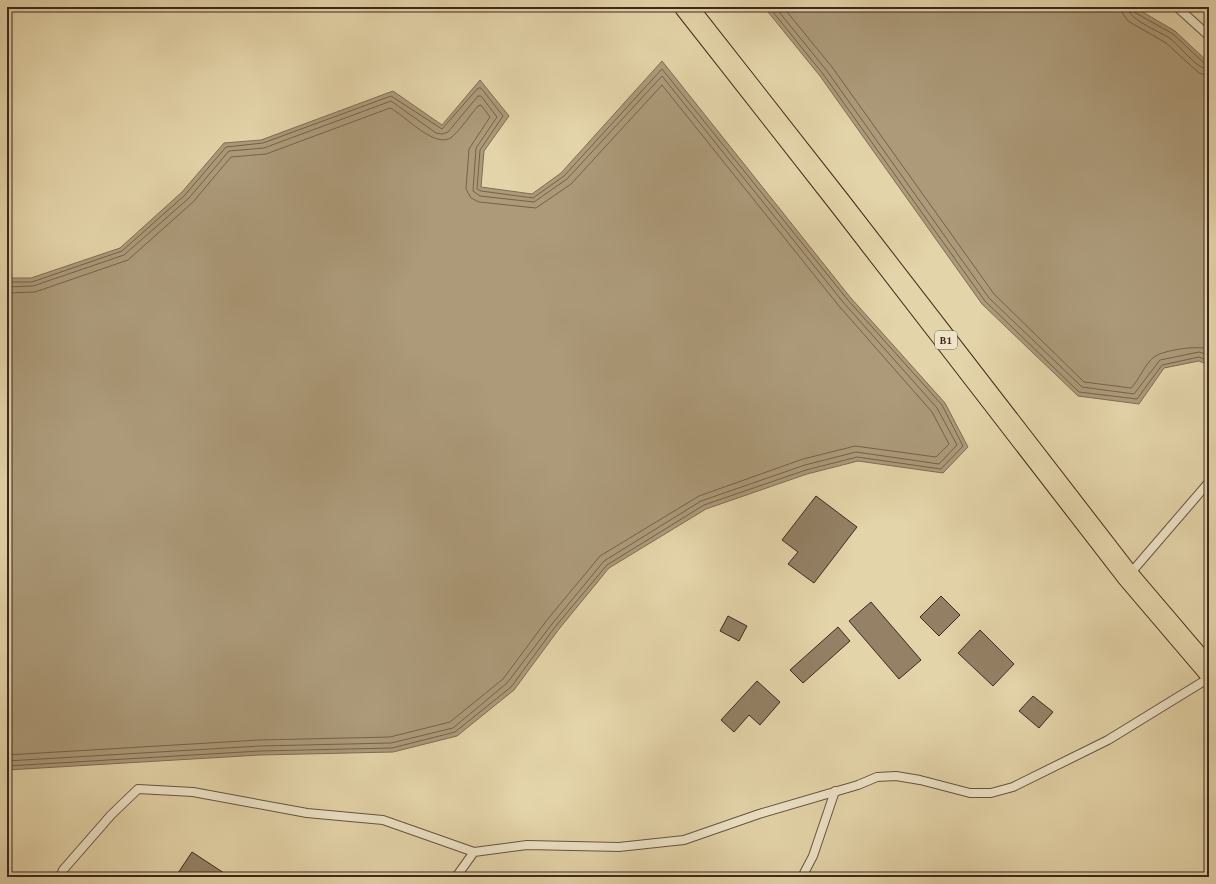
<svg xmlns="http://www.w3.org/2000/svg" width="1216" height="884" font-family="'Gentium Book Plus',serif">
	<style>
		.water { fill: #ac9a79; stroke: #806c54 }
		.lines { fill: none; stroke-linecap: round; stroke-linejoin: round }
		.shore { stroke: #75614b; stroke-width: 1 }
		.building { fill: #948166; stroke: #3e281d }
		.service-casing { stroke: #685340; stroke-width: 10 }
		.primary-casing { stroke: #3e281d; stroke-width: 24 }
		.service { stroke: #ede3c7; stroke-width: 8 }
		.primary { stroke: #e4d4a9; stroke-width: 22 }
		.labels { text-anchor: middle; stroke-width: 4; stroke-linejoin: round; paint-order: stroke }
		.shield { fill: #ede3c7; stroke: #726050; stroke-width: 1 }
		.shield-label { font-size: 11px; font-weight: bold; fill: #3e281d }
	</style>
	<rect width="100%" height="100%" fill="#e4d4a9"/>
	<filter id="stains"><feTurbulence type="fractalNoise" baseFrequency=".005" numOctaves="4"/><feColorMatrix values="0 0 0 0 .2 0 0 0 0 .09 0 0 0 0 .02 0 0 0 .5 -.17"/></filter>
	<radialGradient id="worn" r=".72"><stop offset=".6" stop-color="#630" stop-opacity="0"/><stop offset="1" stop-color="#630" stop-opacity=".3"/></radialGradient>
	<path class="water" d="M764,7H1134L1175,31L1209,63V365L1199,361L1164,368L1139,404L1078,396L982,304L820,76Z
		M662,61L850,297L945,403L968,447L943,473L858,461L807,474L706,509L609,568L559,629L514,690L457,736L393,752L260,755L7,770V278H31L120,248L182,192L224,143L261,140L393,91L442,125L480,80L509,116L484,151L481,187L532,194L561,173Z"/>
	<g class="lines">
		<path class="shore" d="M769,7L823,74L985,301L1079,392L1137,399L1162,365L1199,357L1209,361
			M775,7L827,71L989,298L1082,387L1134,394L1160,360L1199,352L1209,355
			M783,7L832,67L994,294L1084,382L1131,388C1140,379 1144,365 1154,357C1163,350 1199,345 1209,349
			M1121,7L1123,14L1128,21L1166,43L1199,73L1209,76
			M1127,7C1128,19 1158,31 1168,37C1180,45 1196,69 1209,70
			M1133,7L1134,12L1173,34L1205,64L1209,65
			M7,282H32L122,251L185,195L226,147L263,143L391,96L442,129L478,88H481L503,116L480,150L477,189L481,191L533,198L564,176L662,69L847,299L942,405L963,446L941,469L857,457L806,470L704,505L607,565L555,627L511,687L455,732L392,748L260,751L7,766
			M7,287L33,286L124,255L189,198L229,151L264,148L391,101L436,133L442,134L448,132L478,96H481L497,117L476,148L473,191L480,196L534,202L567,179L662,76L843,302L937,408L957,445L939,464L856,452L805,465L701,501L604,561L552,624L507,683L453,728L391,743L260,746L7,761
			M7,293L35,292L128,260L193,202L231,157L266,154L390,108C405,115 435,150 452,137C462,128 470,115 478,106L481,105L490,117L469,149L466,189L471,198L479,202L536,208L571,184L662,85L839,306L932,412L949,444L936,457L855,446L803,459L699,496L600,556L547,620L503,679L450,722L390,737L259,740L7,755"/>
	</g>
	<path class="building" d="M816,496L857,527L814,583L788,564L798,552L782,540Z
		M941,596L960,615L939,636L920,617Z
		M871,602L921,660L899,679L849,621Z
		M728,616L747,626L739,641L720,631Z
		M838,627L850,641L803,683L790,670Z
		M980,630L1014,664L993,686L958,653Z
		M757,681L780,702L760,725L749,715L734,732L721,720Z
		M1033,696L1053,712L1039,728L1019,711Z
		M192,852L230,877L176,876Z"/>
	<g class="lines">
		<g class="service-casing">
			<path id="service" d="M1177,7L1209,36
				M1129,575L1209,482
				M60,877L63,870L111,815L138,789L193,792L307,813L383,820L474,852
				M456,877L474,852L527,845L619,847L684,840L759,814L858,785L877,777L896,776L920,780L970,793H991L1013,787L1108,740L1209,678
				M802,877L813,856L835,791"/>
		</g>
		<g class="primary-casing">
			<path id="primary" d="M686,7L839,202L1128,576L1209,671"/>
		</g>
		<use href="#service" class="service"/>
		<use href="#primary" class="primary"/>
	</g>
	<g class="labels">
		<rect class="shield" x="935" y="331" width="22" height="18" rx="3"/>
		<g class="shield-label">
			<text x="946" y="344">B1</text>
		</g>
	</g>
	<rect width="1216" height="884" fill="none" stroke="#e4d4a9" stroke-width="24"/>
	<rect x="8" y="8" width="1200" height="868" fill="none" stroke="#3e281d" stroke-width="2"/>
	<rect x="12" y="12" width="1192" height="860" fill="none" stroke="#3e281d"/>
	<rect width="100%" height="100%" filter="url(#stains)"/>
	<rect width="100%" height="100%" fill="url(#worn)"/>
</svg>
